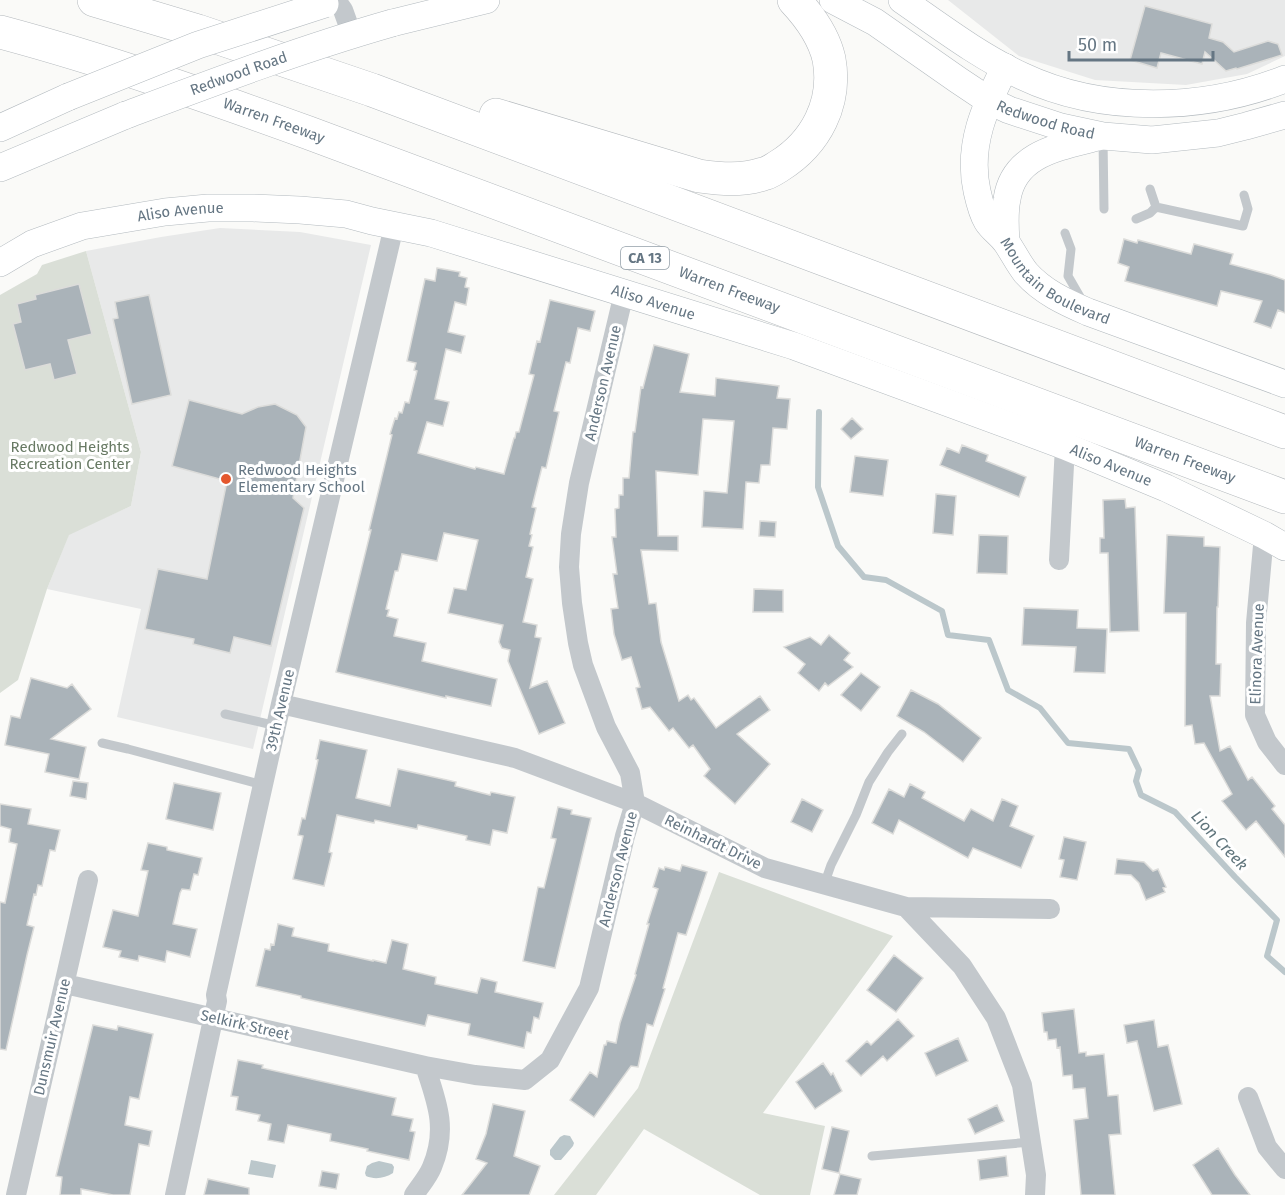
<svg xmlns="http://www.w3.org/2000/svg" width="1285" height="1195" font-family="'Fira Sans',sans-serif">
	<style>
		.built { fill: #e8e9e9 }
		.green { fill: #dadfd7 }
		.water { fill: #bbc7cb }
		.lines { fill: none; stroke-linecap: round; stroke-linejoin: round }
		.stream { stroke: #bbc7cb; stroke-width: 6 }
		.building { fill: #aab3b9; stroke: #dcdcda; stroke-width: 1.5 }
		.secondary-casing { stroke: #b3babf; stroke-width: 28 }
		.motorway-casing { stroke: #b4b9bd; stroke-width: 34 }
		.service { stroke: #c3c8cc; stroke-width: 9 }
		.minor { stroke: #c3c8cc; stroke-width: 20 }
		.secondary { stroke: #fff; stroke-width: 27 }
		.motorway { stroke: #fff; stroke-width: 33 }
		.secondary-bridge-casing { stroke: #b3babf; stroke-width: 28; stroke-linecap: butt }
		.secondary-bridge { stroke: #fff; stroke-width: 27 }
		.poi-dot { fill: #e4572e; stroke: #fff; stroke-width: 2 }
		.labels { text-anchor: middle; stroke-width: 6; stroke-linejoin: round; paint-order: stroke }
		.shield { fill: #fff; stroke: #939fa8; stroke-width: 1.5 }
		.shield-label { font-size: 14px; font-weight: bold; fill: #657683 }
		.street-label { font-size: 15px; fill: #657683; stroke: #fff }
		.park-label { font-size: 15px; fill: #687a64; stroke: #fff }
		.poi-label { font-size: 15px; fill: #657683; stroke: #fff; text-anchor: start }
		.water-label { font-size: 16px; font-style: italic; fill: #60757c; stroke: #fff }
	</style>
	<rect width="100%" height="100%" fill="#fafaf8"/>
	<path class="built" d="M948,0H1285V56L1247,74L1186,85L1095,80L1019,56Z
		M220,228L300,232L371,245L253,749L117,717L141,609L47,589L69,534L131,506L141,452L86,251L161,237Z"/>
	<path class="green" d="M86,251L141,452L131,506L69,535L47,589L18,680L0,693V295L37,274L42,265Z
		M719,872L893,936L763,1113L825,1126L810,1195H760L644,1129L596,1195H554L638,1088Z"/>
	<path class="water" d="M564,1135L570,1136L574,1143L573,1146L561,1160H555L550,1155V1150L560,1137Z
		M251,1160L276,1165L273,1178L248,1174Z
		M379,1161L392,1164L394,1167L393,1173C385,1178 375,1180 366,1176L365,1173L367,1166L372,1163Z"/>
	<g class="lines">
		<path class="stream" d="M819,412L818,487L838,546L864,577L886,580L942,611L948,635L989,640L1008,690L1040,708L1068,743L1129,749L1139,770L1136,781L1141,795L1175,812L1235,877L1277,920L1267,956L1285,972"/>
	</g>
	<path class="building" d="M1145,6L1212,24L1209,38L1223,42L1234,52L1268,41L1278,44L1282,55L1237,69L1236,68L1226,71L1205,52L1202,64L1161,53L1157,68L1130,60Z
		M1124,239L1137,243L1138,240L1191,254L1194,244L1233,254L1230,264L1271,275L1285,280V313L1278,310L1271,328L1254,322L1262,301L1221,291L1217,306L1125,281L1129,267L1118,263Z
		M437,268L460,272L459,276L467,278L465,287L469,288L466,305L455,302L448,332L465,336L461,353L446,349L435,399L449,402L443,426L427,422L418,453L475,469L476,467L504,474L514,438H515L516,432H519L534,375L529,374L537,341L540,342L550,300L595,311L590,331L578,328L570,363L566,362L554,411L559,412L546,468L542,467L532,507L536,508L530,534L532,535L529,546L533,547L526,577L533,579L523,622L537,625L535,637L541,638L530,688L547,681L565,723L539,734L508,661L510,650L502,648L499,642L503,625L448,613L454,588L466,590L478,540L444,533L437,561L402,554L398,571H395L386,609L389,610L387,616L398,619L394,636L426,643L422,661L497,679L491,706L446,696V698L336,672L371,530H369L392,435L390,434L395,418L397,419L399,412L402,413L405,402L409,403L417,371L414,370L416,363L407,361L425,279L435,281Z
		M79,284L92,334L68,340L77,374L54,380L50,364L25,370L13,324L21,322L17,304L36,299L35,295Z
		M149,295L171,395L132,404L113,319L118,318L115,302Z
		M654,345L689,354L680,392L715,396L716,378L779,386L777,398L790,399L787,429L773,428L770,465H761L759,483L746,482L743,529L702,527L704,491L727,493L734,421L703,419L698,475L656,471L658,536H678V551L641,550L649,604L656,603L661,642L679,701L688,695L691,700L694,698L716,728L760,696L770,710L737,734L770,764L735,804L704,776L710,769L693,745L689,748L673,728L669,731L650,707L642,709L636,688L640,687L631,657L622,660L614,634L611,609L618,608L613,574H617L612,537H616L615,509L619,508V495H623V478H629L633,432H635L641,387L643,388Z
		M189,400L242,414L258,407L275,404L297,415L306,427L293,498L304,508L271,646L234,637L230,653L193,644L194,639L145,629L158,569L207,579L227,481L172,466Z
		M852,418L863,429L851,439L841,429Z
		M962,445L988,455L986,461L1026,477L1019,497L940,465L947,448L959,453Z
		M855,456L888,460L883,496L850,492Z
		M936,494L956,496L953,535L933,533Z
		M1125,499L1126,508L1135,507L1139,631L1110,632L1108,553H1100V538H1104L1103,500Z
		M760,521L776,522L775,537L759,536Z
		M979,535L1008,536L1007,574L977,573Z
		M1167,535L1204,537V546L1220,547L1218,607H1217L1216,664H1221L1220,696H1210L1220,751L1230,746L1248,780L1252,777L1275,806L1272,809L1285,825V857L1256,821L1246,830L1222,801L1232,794L1204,743L1195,744L1192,725L1185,726L1186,613H1164Z
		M754,589L783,590V612H753Z
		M1024,608L1078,610L1077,628L1107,629L1105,673L1074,672L1076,647L1022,645Z
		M829,635L850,653L844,660L853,667L828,686L825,683L819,691L798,673L805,664L784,647L810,637L821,645Z
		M861,673L880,687L861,711L841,695Z
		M31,678L67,688L72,684L91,709L51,739L86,747L79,779L45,772L49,754L5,745L11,716L20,718Z
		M911,690L938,704L981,738L963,762L924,732L897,716Z
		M320,740L367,750L356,798L390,806L398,769L456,782L455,786L490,795L491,792L515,797L507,833L493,830L490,845L466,840L467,836L418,825L417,829L375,820L374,823L337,815L329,852L332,853L324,886L293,879L303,836L298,835L302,818L305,819L313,783L318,760L316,759Z
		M73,781L88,783L86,799L70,796Z
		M174,783L221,793L213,830L166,819Z
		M910,784L925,792L922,798L964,821L971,809L993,821L1002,799L1018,806L1010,826L1034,836L1021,868L973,848L968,858L899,820L893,834L872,823L889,789L904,797Z
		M802,799L823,810L812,832L791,822Z
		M0,804L31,809L28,824L60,830L55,851L50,850L42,886L38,885L36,895L34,894L27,925L34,927L27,955L6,1050L0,1049V902L5,903L17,844L9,842L11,829L0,826Z
		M558,807L572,810L571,814L591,818L555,968L523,961L538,887L544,888L556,839L551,838Z
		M1064,837L1086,842L1077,880L1060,877L1064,860L1059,859Z
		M148,843L167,847V850L202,858L198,875L194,874L190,890L182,889L180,893L173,924L197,929L190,957L167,951L165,962L139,956L138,961L119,957L121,951L103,947L113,910L138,916L148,871L141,870Z
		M1117,859L1144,862L1153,871L1158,869L1166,887L1163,888L1165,892L1146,900L1139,883L1131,875L1115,874Z
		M682,865L707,872L686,935L678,933L663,988L665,989L653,1026L647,1024L638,1067L631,1066L594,1117L570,1100L590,1072L597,1077L604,1045H606L607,1041L616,1043L620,1023L636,975L635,974L649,924H647L658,889L653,887L659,868L664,870L665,867L680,871Z
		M278,924L294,928L292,936L329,944L328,951L373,961V960L386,963L392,940L408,944L403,969L436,977L435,984L477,993L481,978L497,982L495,992L543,1003L539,1019L534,1017L531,1033L527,1032L524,1048L468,1035L470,1024L428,1015L425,1026L301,998V996L256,986L265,949L270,950L271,944L274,945Z
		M894,955L923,978L896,1012L867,990Z
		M1074,1009L1079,1053L1086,1052V1056L1104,1054L1108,1096L1118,1095L1121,1134L1109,1135L1115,1195H1081L1074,1120L1088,1118L1085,1088L1073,1089L1072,1075L1063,1076L1060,1047L1057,1048L1056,1039L1048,1040L1047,1032H1044L1042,1013Z
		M898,1019L914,1036L887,1061L883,1056L861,1076L846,1061L867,1041L871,1045Z
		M1154,1020L1158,1047L1168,1045L1182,1104L1154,1111L1137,1041L1127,1043L1124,1025Z
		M93,1025L117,1030L118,1026L153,1034L139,1099L130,1097L125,1125L152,1131L149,1146L139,1144L130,1195H113L81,1189V1195H60L62,1177L56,1176Z
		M958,1038L968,1061L936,1076L925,1053Z
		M238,1060L263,1065L262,1068L396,1098L392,1115L413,1119L410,1131L415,1132L409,1160L367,1151L368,1149L330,1141L331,1134L288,1125L284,1143L268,1140L271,1124L258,1121L260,1115L236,1110L238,1097L231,1096Z
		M823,1063L831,1075L833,1073L842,1091L815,1109L796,1082Z
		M493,1104L525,1111L514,1156L540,1166L529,1195H462L487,1163L476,1159L486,1134Z
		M997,1105L1004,1121L975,1134L968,1119Z
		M832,1127L849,1131L839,1173L822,1169Z
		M1218,1148L1235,1175L1250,1195H1212L1193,1165Z
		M1006,1156L1008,1176L980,1180L978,1160Z
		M322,1171L339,1174L336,1189L319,1186Z
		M840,1174L861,1179L857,1195H834Z
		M208,1179L249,1188V1195H204Z"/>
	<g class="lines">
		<g class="secondary-casing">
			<g id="secondary">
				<path id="s1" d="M833,0L875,22L958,80L988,100L1009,110L1061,127L1103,136L1152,140L1218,133L1246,126L1285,115"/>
				<path d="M902,0C941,27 979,56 1022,76C1102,114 1204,111 1285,79"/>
				<path d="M392,23L486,0"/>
				<path id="s2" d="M1005,67C985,107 967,145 977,191C979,200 982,213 987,221C992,229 1000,234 1006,242C1013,252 1018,263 1026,273C1043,292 1065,302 1088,312L1285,384"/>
				<path d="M0,128L68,97"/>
				<path d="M0,168L126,115"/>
				<path d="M1006,241C1005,227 1004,213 1007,199C1014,153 1060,147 1098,137"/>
				<path id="s3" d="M0,263L32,244L82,226L165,212L208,208H253L300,210L346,214L372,221L431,233L794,346L1065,446L1166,488L1264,535L1285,547"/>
			</g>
		</g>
		<g class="motorway-casing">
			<g id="motorway">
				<path d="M94,0L198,31L372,90L1285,432"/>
				<path id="s4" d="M0,32C105,60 207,96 309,133L1285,497"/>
				<path d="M496,115L699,176C721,179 741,181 763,174C769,173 774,169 779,166C816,143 837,103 829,59C824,37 809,16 794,0"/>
			</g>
		</g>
		<path class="service" d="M1103,138L1104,209
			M1150,189L1156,207
			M1156,207L1243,226L1248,209L1244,195
			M1136,219L1150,213L1156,207
			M1065,233L1071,249L1068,276L1083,302
			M225,714L277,726
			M102,743L128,749L263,785
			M824,885L831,865L856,815L869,782L888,752L902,734
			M872,1156L1031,1142"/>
		<path class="minor" d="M336,0L343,10L352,35
			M1264,535L1256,623L1255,715L1267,742L1285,765
			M1059,560L1065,446
			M281,704L515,758L635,803L765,868L906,907L1050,909
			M906,907L962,966L996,1018L1022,1085L1036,1175L1035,1195
			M65,984L425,1066L475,1075L525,1080L550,1060L589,988L625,836L635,803L630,773L606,727L583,665L578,643L572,603L569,567L571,534L579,483L624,293
			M1248,1097L1267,1147L1285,1169
			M16,1195L88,880
			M175,1195L217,1001L216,995L281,704L394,226
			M414,1195C420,1186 428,1177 432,1167C448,1129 437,1102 425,1066"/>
		<use href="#secondary" class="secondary"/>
		<use href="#motorway" class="motorway"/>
		<g class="secondary-bridge-casing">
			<g id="secondary-bridge">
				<path d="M68,97L198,45L325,4"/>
				<path id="s5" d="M126,115C214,82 301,49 392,23"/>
			</g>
		</g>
		<use href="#secondary-bridge" class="secondary-bridge"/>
	</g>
	<circle class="poi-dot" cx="226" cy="479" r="6"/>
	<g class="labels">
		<rect class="shield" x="621" y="247" width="48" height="22" rx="4.5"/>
		<g class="shield-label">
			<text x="645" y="263">CA 13</text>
		</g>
		<g class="street-label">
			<text dy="5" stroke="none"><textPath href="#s5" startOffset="120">Redwood Road</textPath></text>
			<text dy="5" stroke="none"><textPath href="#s1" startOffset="246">Redwood Road</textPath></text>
			<text dy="5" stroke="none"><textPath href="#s4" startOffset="288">Warren Freeway</textPath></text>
			<text dy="5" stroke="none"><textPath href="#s3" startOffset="190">Aliso Avenue</textPath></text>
			<text dy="5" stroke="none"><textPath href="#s2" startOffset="255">Mountain Boulevard</textPath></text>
			<text dy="5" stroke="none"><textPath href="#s4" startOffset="774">Warren Freeway</textPath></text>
			<text dy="5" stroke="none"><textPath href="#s3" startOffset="676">Aliso Avenue</textPath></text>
			<text transform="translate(603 383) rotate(-77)" y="5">Anderson Avenue</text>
			<text dy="5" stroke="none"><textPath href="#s4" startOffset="1260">Warren Freeway</textPath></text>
			<text dy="5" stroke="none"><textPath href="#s3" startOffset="1162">Aliso Avenue</textPath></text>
			<text transform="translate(1257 654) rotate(-88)" y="5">Elinora Avenue</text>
			<text transform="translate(280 710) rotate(-77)" y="5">39th Avenue</text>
			<text transform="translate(713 842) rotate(26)" y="5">Reinhardt Drive</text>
			<text transform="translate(618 869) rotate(-76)" y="5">Anderson Avenue</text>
			<text transform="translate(245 1025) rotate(13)" y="5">Selkirk Street</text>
			<text transform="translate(52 1037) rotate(-77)" y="5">Dunsmuir Avenue</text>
		</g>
		<g class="park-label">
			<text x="70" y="452">Redwood Heights<tspan x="70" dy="17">Recreation Center</tspan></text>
		</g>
		<g class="poi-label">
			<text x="238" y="475">Redwood Heights<tspan x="238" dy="17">Elementary School</tspan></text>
		</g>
		<g class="water-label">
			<text transform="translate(1220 840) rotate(47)" y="6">Lion Creek</text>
		</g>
	</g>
	<path d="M1069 51v9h144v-9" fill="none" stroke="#657683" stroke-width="3"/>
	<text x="1078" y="51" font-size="18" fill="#657683" stroke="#ffffff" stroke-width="4.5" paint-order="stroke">50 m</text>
</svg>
